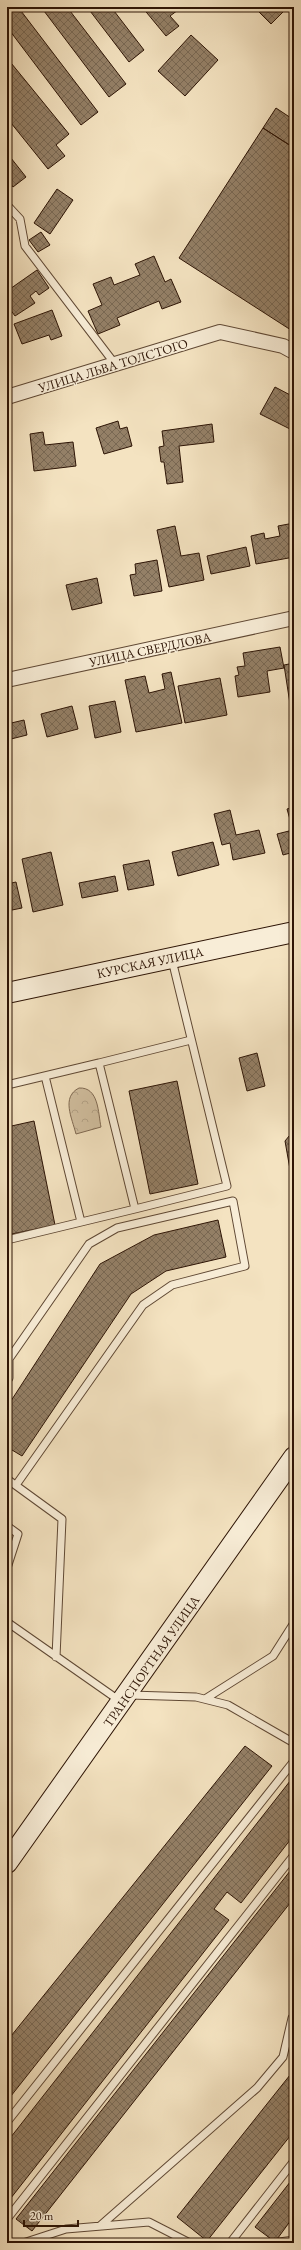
<svg xmlns="http://www.w3.org/2000/svg" width="301" height="2250" font-family="'EB Garamond',serif">
	<style>
		.park { fill: url(#park-crowns); stroke: #806a53 }
		.building { fill: url(#building-cross-hatch); stroke: #2d1405 }
		.lines { fill: none; stroke-linecap: round; stroke-linejoin: round }
		.lane-casing { stroke: #5f4834; stroke-width: 9 }
		.street-casing { stroke: #5f4834; stroke-width: 16 }
		.secondary-casing { stroke: #2d1405; stroke-width: 22 }
		.lane { stroke: #f8edd7; stroke-width: 7 }
		.street { stroke: #f8edd7; stroke-width: 14 }
		.secondary { stroke: #f8edd7; stroke-width: 20 }
		.labels { text-anchor: middle; stroke-width: 3; stroke-linejoin: round; paint-order: stroke }
		.street-label { font-size: 13px; fill: #2d1405; stroke: #f8edd7 }
	</style>
	<defs>
		<pattern id="park-crowns" width="20" height="18" patternUnits="userSpaceOnUse"><rect width="20" height="18" fill="#d2c0a1"/><path d="M2 6a3 3 0 1 1 6 0M12 15a3 3 0 1 1 6 0" fill="none" stroke="#b5a489"/></pattern>
		<pattern id="building-cross-hatch" width="8" height="8" patternUnits="userSpaceOnUse"><rect width="8" height="8" fill="#948067"/><path d="M0 0l8 8M0 8l8-8" fill="none" stroke="#796853"/></pattern>
	</defs>
	<rect width="100%" height="100%" fill="#f4e3c1"/>
	<filter id="stains"><feTurbulence type="fractalNoise" baseFrequency=".005" numOctaves="4"/><feColorMatrix values="0 0 0 0 .2 0 0 0 0 .09 0 0 0 0 .02 0 0 0 .5 -.17"/></filter>
	<radialGradient id="worn" r=".72"><stop offset=".6" stop-color="#630" stop-opacity="0"/><stop offset="1" stop-color="#630" stop-opacity=".3"/></radialGradient>
	<path class="park" d="M79,1088C99,1087 98,1113 101,1127L76,1134C72,1118 61,1097 79,1088Z"/>
	<path class="building" d="M7,7H18L98,112L81,125L7,27Z
		M41,7H67L126,84L109,97Z
		M87,7H111L144,50L129,62Z
		M142,7H182L170,16L179,26L166,36Z
		M254,7H288L271,24Z
		M191,35L218,60L185,96L158,71Z
		M7,58L69,134L56,145L65,156L48,169L7,118Z
		M276,108L294,120V142L291,146L263,128Z
		M263,128L294,148V332L179,258Z
		M7,153L26,177L13,187L7,179Z
		M57,189L73,200L50,234L34,223Z
		M41,232L50,245L38,252L29,240Z
		M154,256L165,282L171,279L181,302L162,309L159,301L117,318L120,325L98,334L88,311L102,305L93,284L111,277L114,285L140,275L135,264Z
		M37,270L49,288L39,295L36,291L30,296L35,303L15,316L7,305V291Z
		M52,310L62,336L51,340L49,335L22,344L14,324Z
		M275,387L294,397V422L290,429L260,414Z
		M118,421L120,429L127,427L132,446L104,454L96,428Z
		M212,424L214,442L179,446L183,482L167,484L164,462H161L159,447L164,446L162,431Z
		M43,432L45,445L73,442L76,466L34,471L30,434Z
		M294,523V557L256,564L251,536L264,533L265,539L280,536L278,526Z
		M175,526L181,556L199,553L204,580L169,587L157,530Z
		M246,547L250,566L211,574L207,556Z
		M157,560L162,591L134,596L130,575L136,574L135,564Z
		M97,578L102,603L72,610L66,585Z
		M280,647L284,668L267,671L270,692L238,697L235,676L239,675L237,667L245,666L243,653Z
		M294,663V703L290,704L284,665Z
		M171,672L182,723L136,732L125,680L145,676L149,693L165,689L162,674Z
		M220,678L227,715L185,723L178,686Z
		M115,701L121,732L95,738L89,706Z
		M72,706L78,729L47,737L41,714Z
		M24,720L27,735L7,740V724Z
		M294,807V852L283,855L277,834L293,830L287,809Z
		M230,810L236,835L259,830L265,853L233,860L230,843L222,845L214,814Z
		M213,842L219,865L178,876L172,852Z
		M51,852L63,905L33,912L22,859Z
		M149,860L154,885L128,890L123,865Z
		M115,876L118,891L82,898L79,883Z
		M16,882L22,908L7,911V884Z
		M257,1053L265,1086L247,1091L239,1058Z
		M177,1081L198,1184L150,1194L129,1091Z
		M34,1121L55,1225L7,1235V1127Z
		M294,1130V1192L285,1141Z
		M218,1220L226,1257L166,1271L131,1294L22,1456L7,1447V1407L100,1264L154,1235Z
		M245,1746L272,1766L7,2101V2041Z
		M294,1776V1835L241,1903L227,1892L214,1909L229,1920L7,2203V2142Z
		M294,1866V1898L32,2231L16,2219Z
		M294,2070V2131L207,2241L177,2217Z
		M294,2177V2222L291,2220L275,2242L255,2227Z"/>
	<g class="lines">
		<g class="lane-casing">
			<path id="lane" d="M7,205L20,219L25,246L115,364
				M172,960L227,1186L135,1209L99,1063L191,1040
				M45,1076L81,1222
				M7,1085L99,1063
				M7,1240L135,1209
				M7,1381L9,1378V1359L89,1244L117,1228L233,1201L245,1266L172,1285L143,1305L16,1485
				M7,1479L62,1519L56,1657
				M7,1526L18,1534L7,1568
				M7,1622L120,1701
				M130,1695L196,1697L228,1705L294,1743
				M205,1699L273,1656L294,1623
				M7,2122L294,1761
				M7,2219L294,1855
				M100,2226L257,2088L283,2057L292,2018L294,2016
				M23,2243L66,2229L149,2222L190,2243
				M230,2243L294,2161
				M272,2243L294,2240"/>
		</g>
		<g class="street-casing">
			<path id="street" d="M7,397L220,332L283,346L294,352
				M7,680L294,618"/>
		</g>
		<g class="secondary-casing">
			<path id="secondary" d="M7,993L294,932
				M7,1863L294,1457"/>
		</g>
		<use href="#lane" class="lane"/>
		<use href="#street" class="street"/>
		<use href="#secondary" class="secondary"/>
	</g>
	<g class="labels">
		<g class="street-label">
			<text transform="translate(113 365) rotate(-17)" y="5">УЛИЦА ЛЬВА ТОЛСТОГО</text>
			<text transform="translate(150 649) rotate(-12)" y="5">УЛИЦА СВЕРДЛОВА</text>
			<text transform="translate(150 962) rotate(-12)" y="5">КУРСКАЯ УЛИЦА</text>
			<text transform="translate(151 1661) rotate(-55)" y="5">ТРАНСПОРТНАЯ УЛИЦА</text>
		</g>
	</g>
	<rect width="301" height="2250" fill="none" stroke="#f4e3c1" stroke-width="24"/>
	<rect x="8" y="8" width="285" height="2234" fill="none" stroke="#2d1405" stroke-width="2"/>
	<rect x="12" y="12" width="277" height="2226" fill="none" stroke="#2d1405"/>
	<path d="M24 2220v6h54v-6" fill="none" stroke="#2d1405" stroke-width="2"/>
	<text x="30" y="2220" font-size="12" fill="#2d1405" stroke="#f8edd7" stroke-width="3" paint-order="stroke">20 m</text>
	<rect width="100%" height="100%" filter="url(#stains)"/>
	<rect width="100%" height="100%" fill="url(#worn)"/>
</svg>
